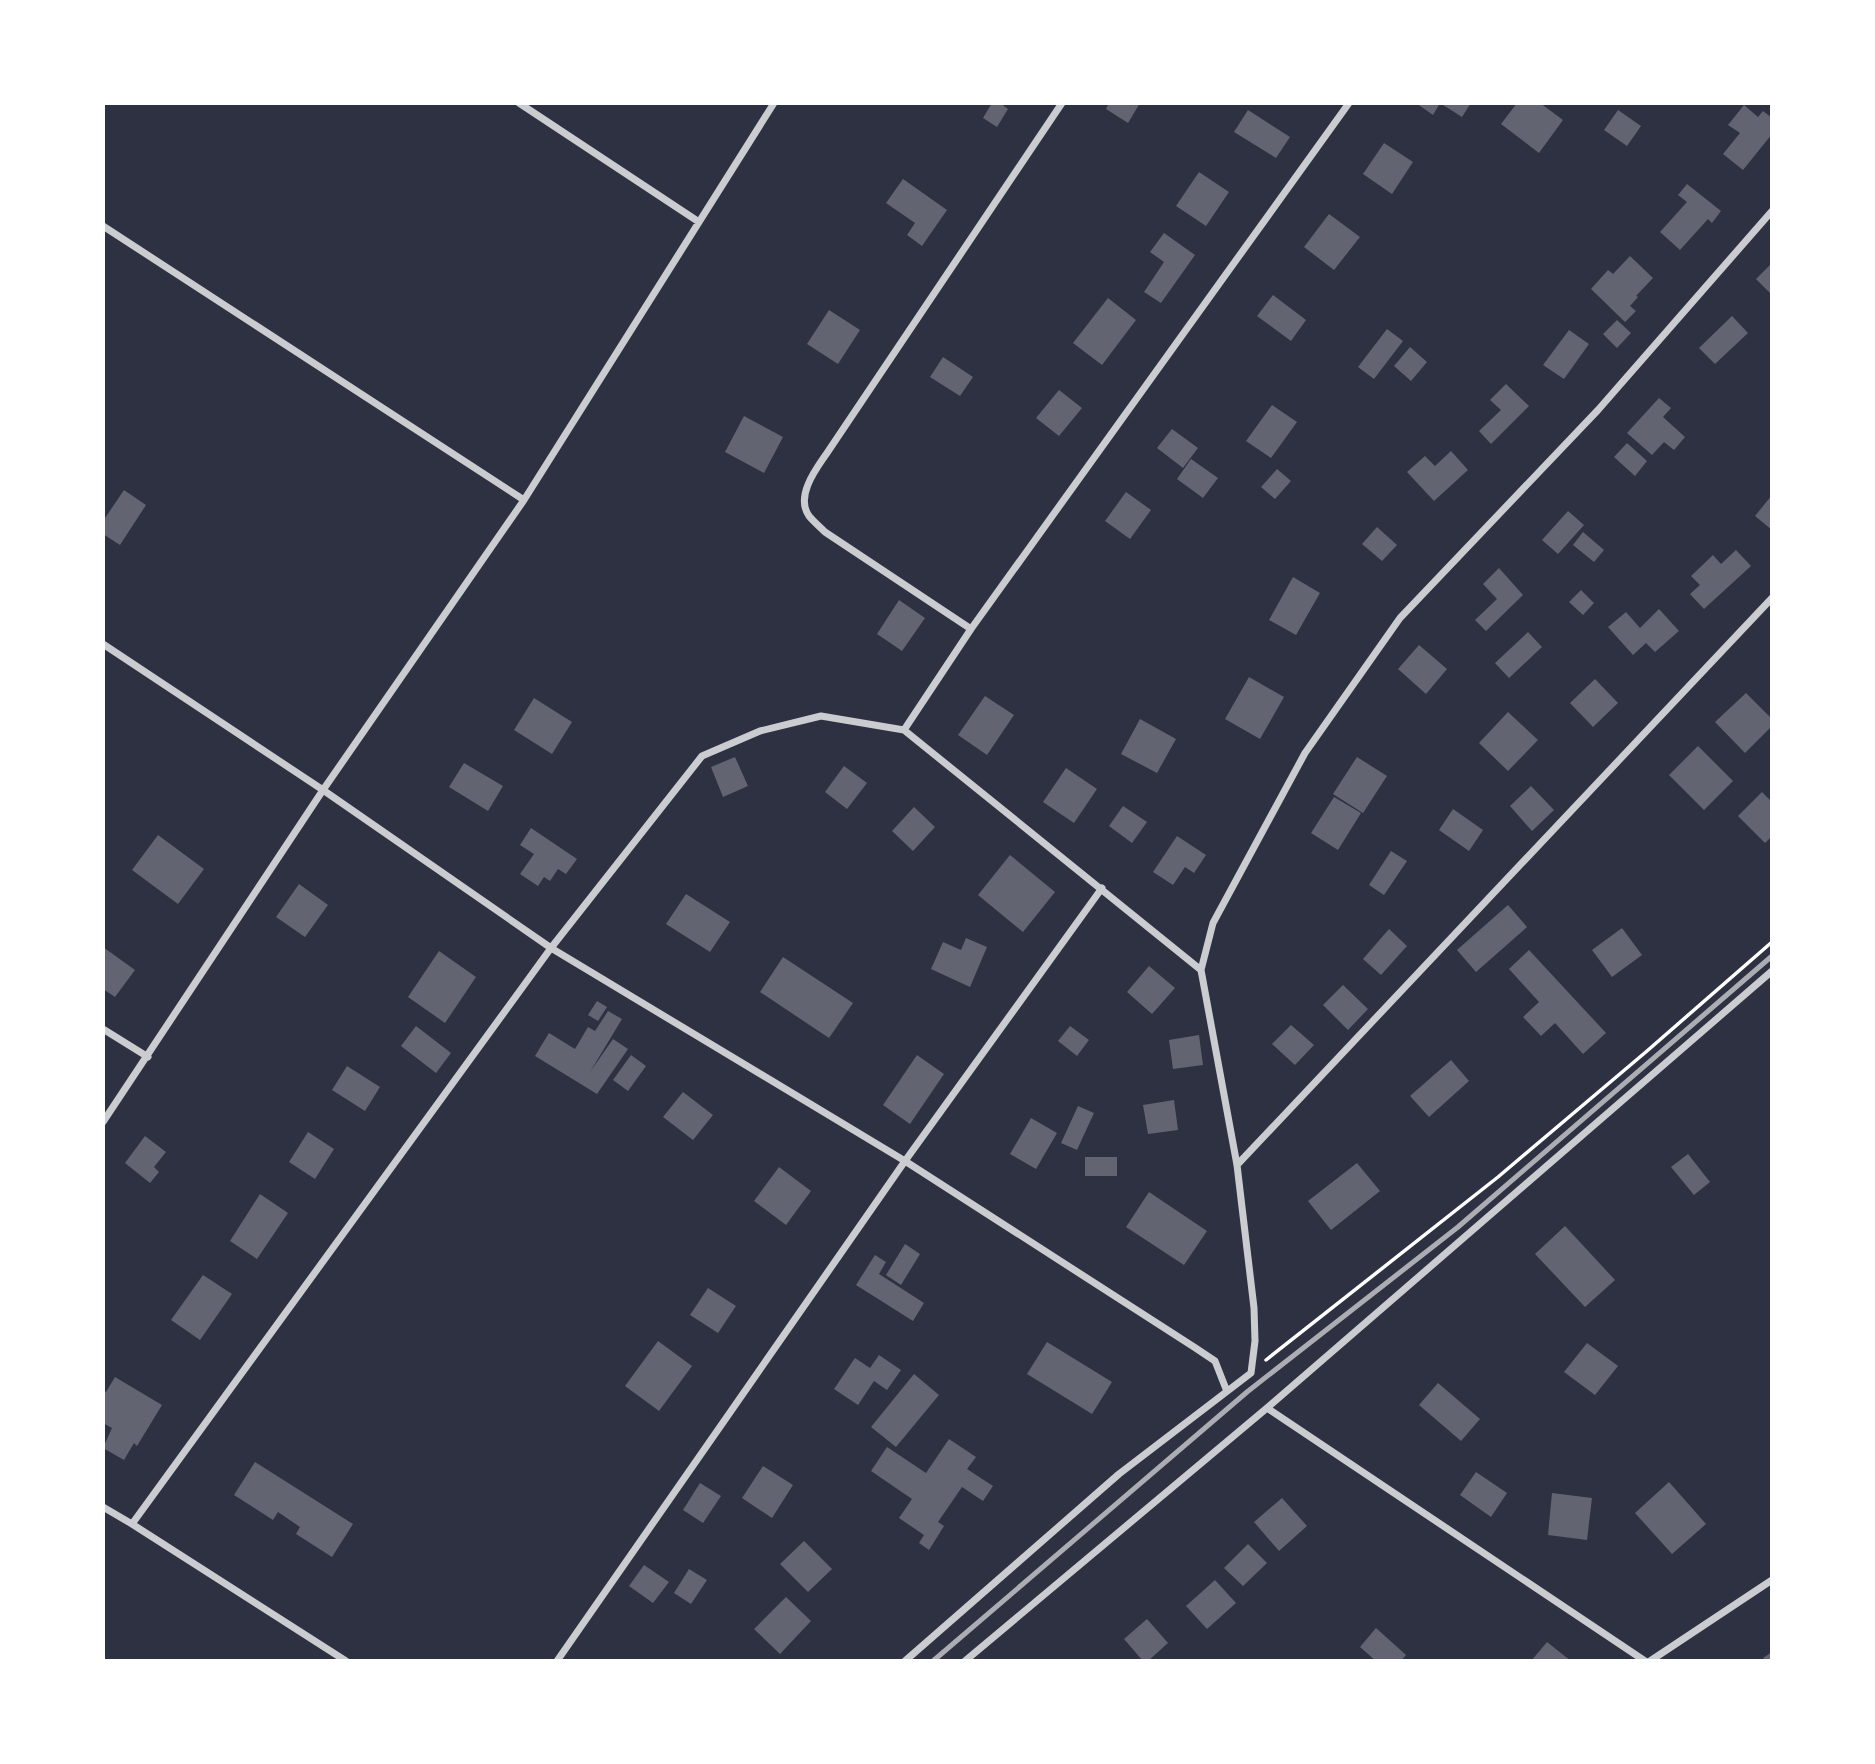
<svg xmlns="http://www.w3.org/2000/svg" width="1875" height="1764" font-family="Lato,sans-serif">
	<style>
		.building { fill: #626471 }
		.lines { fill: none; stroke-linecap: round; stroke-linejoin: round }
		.path { stroke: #fff; stroke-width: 3.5 }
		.minor { stroke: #caccd0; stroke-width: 7 }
		.rail { stroke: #abadb3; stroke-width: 5 }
	</style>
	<rect width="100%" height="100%" fill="#2d3142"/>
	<path class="building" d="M992,103H1000L1008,109L997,127L983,118Z
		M1109,103H1140L1128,123L1106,109Z
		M1416,103H1471L1462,117L1440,103L1433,115Z
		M1517,103H1540L1563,120L1539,153L1501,124Z
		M1744,105L1758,117L1763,111L1772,118V134L1743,170L1723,154L1740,133L1728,125Z
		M1248,110L1290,137L1276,158L1234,132Z
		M1618,110L1641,126L1627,146L1604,130Z
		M1384,143L1413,162L1392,194L1363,174Z
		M1199,172L1229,192L1206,226L1176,206Z
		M903,179L947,210L922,246L907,235L915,223L886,203Z
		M1687,184L1721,211L1712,223L1708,219L1680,250L1660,232L1687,202L1678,195Z
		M1329,214L1360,237L1334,270L1304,247Z
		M1164,233L1195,255L1161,303L1144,292L1164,262L1150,252Z
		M1630,256L1653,278L1636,296L1638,297L1630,306L1636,311L1625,322L1591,289L1608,270L1613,274Z
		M1772,263V295L1756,279Z
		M1273,295L1306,320L1291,341L1257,316Z
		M1108,298L1136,320L1102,365L1073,343Z
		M829,310L860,330L838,364L807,344Z
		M1732,316L1748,333L1715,364L1699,348Z
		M1617,320L1631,333L1617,348L1603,334Z
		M1387,329L1403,341L1374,379L1358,367Z
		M1569,330L1589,344L1564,379L1543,365Z
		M1410,347L1427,362L1411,381L1394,366Z
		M943,357L973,377L960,396L930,377Z
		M1506,384L1529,406L1491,444L1479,431L1501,410L1490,400Z
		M1059,390L1082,408L1059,436L1036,418Z
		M1659,398L1671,408L1663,417L1685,437L1674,450L1664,442L1652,455L1627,433Z
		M1272,405L1297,422L1271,458L1246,441Z
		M744,416L783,437L764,473L725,452Z
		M1172,429L1198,448L1183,468L1157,448Z
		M1627,443L1647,461L1635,476L1614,457Z
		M1451,451L1468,470L1434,501L1407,472L1425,456L1435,466Z
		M1191,459L1218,478L1203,498L1177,479Z
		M1277,469L1291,481L1275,499L1261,487Z
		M124,490L146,505L120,545L103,534V521Z
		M1126,492L1151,510L1130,539L1105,521Z
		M1772,495V530L1755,516Z
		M1568,511L1584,525L1558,554L1542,540Z
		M1377,527L1397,545L1382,561L1362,544Z
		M1583,532L1604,550L1594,562L1573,545Z
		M1736,550L1751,566L1704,609L1690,594L1700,585L1691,576L1713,555L1721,564Z
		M1499,568L1523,595L1486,631L1475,620L1497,599L1483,584Z
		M1293,577L1320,593L1296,635L1269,620Z
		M1581,590L1594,603L1583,615L1569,602Z
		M899,600L925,618L902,651L877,634Z
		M1659,609L1679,631L1655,652L1646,643L1633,655L1608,627L1626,612L1640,628Z
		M1528,632L1542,647L1509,678L1495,663Z
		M1419,645L1447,669L1426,694L1398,669Z
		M1249,677L1284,697L1260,739L1225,719Z
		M1595,679L1618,703L1593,727L1570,703Z
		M1746,693L1772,719V726L1745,753L1715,722Z
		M985,696L1014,715L987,755L958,735Z
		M534,698L572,722L552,754L514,730Z
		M1508,712L1538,740L1508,771L1479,743Z
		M1140,719L1176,739L1157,773L1121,754Z
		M1698,746L1733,781L1704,810L1669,775Z
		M735,757L748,786L723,797L711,767Z
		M1357,757L1387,776L1363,813L1333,794Z
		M464,763L503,786L488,811L449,787Z
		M844,766L867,783L847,809L825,792Z
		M1066,768L1097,789L1074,823L1043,802Z
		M1531,786L1554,810L1532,831L1510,806Z
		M1762,792L1772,802V836L1765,843L1738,816Z
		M1334,797L1361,813L1338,850L1311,833Z
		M1123,806L1147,822L1132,843L1109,826Z
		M914,807L935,827L913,851L892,831Z
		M1453,809L1483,830L1469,851L1439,830Z
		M531,828L577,859L566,874L558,869L550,881L544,877L538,886L520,874L534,854L520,845Z
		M158,835L204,869L178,904L132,870Z
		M1177,836L1206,855L1194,873L1185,867L1173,885L1153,872Z
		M1391,851L1407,861L1384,895L1369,885Z
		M1010,855L1055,892L1023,932L978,895Z
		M299,884L328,905L305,937L276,917Z
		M686,894L730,922L710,952L666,924Z
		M1508,905L1527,927L1476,972L1457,950Z
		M1622,928L1642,955L1612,977L1592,950Z
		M1389,929L1407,946L1381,975L1363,959Z
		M966,938L987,947L970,987L931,969L943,942L961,950Z
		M103,947L135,970L115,997L103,989Z
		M1529,950L1606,1033L1583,1054L1555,1023L1541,1036L1523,1017L1539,1002L1509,969Z
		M439,951L476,977L445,1023L408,997Z
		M783,957L853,1003L829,1038L760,992Z
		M1149,966L1175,988L1152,1014L1127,992Z
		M1343,985L1368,1009L1348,1030L1323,1005Z
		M597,1001L607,1007L598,1021L588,1015Z
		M608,1011L622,1019L590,1072L613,1039L628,1049L597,1094L535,1056L549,1033L575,1049L588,1027L595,1031Z
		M1291,1025L1314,1045L1295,1065L1272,1044Z
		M416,1026L451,1053L436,1073L401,1046Z
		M1070,1026L1089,1040L1077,1056L1058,1041Z
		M1199,1035L1203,1065L1173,1069L1169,1040Z
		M631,1055L646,1066L628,1091L613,1080Z
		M917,1055L944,1074L910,1124L883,1105Z
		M1451,1060L1469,1081L1429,1117L1410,1096Z
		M347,1066L380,1087L365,1111L332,1090Z
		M683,1092L713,1115L693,1140L663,1117Z
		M1174,1100L1178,1130L1148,1134L1143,1105Z
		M1078,1106L1094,1113L1077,1150L1061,1143Z
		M1031,1118L1057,1133L1036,1169L1010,1154Z
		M308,1132L334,1149L315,1179L289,1162Z
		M145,1136L166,1152L154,1167L159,1172L150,1183L125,1163Z
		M1688,1154L1710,1182L1694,1195L1671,1167Z
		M1085,1157H1117V1176H1085Z
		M1357,1163L1380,1191L1331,1230L1308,1201Z
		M779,1167L811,1191L786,1225L754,1201Z
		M1149,1192L1207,1231L1184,1265L1126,1227Z
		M260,1194L288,1213L257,1259L230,1241Z
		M1565,1226L1615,1280L1585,1307L1535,1254Z
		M905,1244L920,1254L901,1285L886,1275Z
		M875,1255L886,1262L879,1274L924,1303L913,1321L856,1285Z
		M203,1275L232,1294L200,1340L171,1320Z
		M708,1288L736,1306L718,1333L690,1315Z
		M658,1341L692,1366L659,1411L625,1386Z
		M1047,1342L1112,1382L1092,1414L1027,1374Z
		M1587,1343L1618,1366L1595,1395L1564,1372Z
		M879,1355L901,1370L887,1390L874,1381L858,1405L834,1389L855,1358L870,1368Z
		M914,1374L939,1395L896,1447L871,1427Z
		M115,1377L162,1405L137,1446L134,1443L124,1460L103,1448L112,1428L103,1423V1391L106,1392Z
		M1438,1383L1480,1419L1461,1441L1419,1405Z
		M949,1439L976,1457L967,1469L993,1486L983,1501L962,1487L938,1522L944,1526L929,1550L919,1543L924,1535L899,1518L912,1499L871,1471L887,1447L926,1473Z
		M255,1462L353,1524L332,1557L296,1534L300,1527L278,1512L273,1520L234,1495Z
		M763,1466L793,1485L772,1518L742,1498Z
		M1476,1472L1507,1493L1491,1517L1460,1495Z
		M1669,1482L1706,1524L1672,1554L1635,1513Z
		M700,1483L721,1496L703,1523L683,1510Z
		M1552,1493L1592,1498L1587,1540L1548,1535Z
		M1282,1498L1307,1526L1279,1551L1254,1522Z
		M804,1541L832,1569L808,1592L780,1564Z
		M1248,1544L1267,1563L1243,1586L1224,1568Z
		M644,1565L669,1582L653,1603L629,1586Z
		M689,1569L707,1580L691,1604L674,1593Z
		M1215,1580L1236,1603L1207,1629L1186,1606Z
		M786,1597L811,1621L780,1654L754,1629Z
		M1147,1619L1168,1643L1148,1661H1143L1124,1639Z
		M1376,1628L1406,1655L1401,1661H1376L1360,1647Z
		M1547,1642L1571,1661H1531Z
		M1772,1652V1661H1766L1763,1658Z"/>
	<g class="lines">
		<path class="path" d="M1266,1360L1498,1177L1647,1051L1772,942"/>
		<path class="minor" d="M519,103L699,222
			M103,226L524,500
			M971,629L825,532C820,527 813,521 809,516C795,496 816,469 827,453L1062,103
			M103,644L323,790L551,948L905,1161L1194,1347L1215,1361L1226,1389
			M904,730L971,629L1349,103
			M1201,970L1213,923L1305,753L1400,618L1598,410L1772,211
			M103,1029L148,1057
			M103,1122L323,790L524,500L774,103
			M1237,1165L1772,598
			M1267,1408L1645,1661
			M103,1507L132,1524L346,1661
			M132,1524L551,948L702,756L760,731L821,716L904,730L1201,970L1237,1165L1254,1308L1255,1341L1251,1373L1119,1474L905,1661
			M557,1661L905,1161L1102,888
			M965,1661L1267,1408L1772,971
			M1650,1661L1772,1580"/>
		<path class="rail" d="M933,1661L1247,1392L1458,1227L1772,956"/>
	</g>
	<rect width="1875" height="1764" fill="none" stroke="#ffffff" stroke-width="210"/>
</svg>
